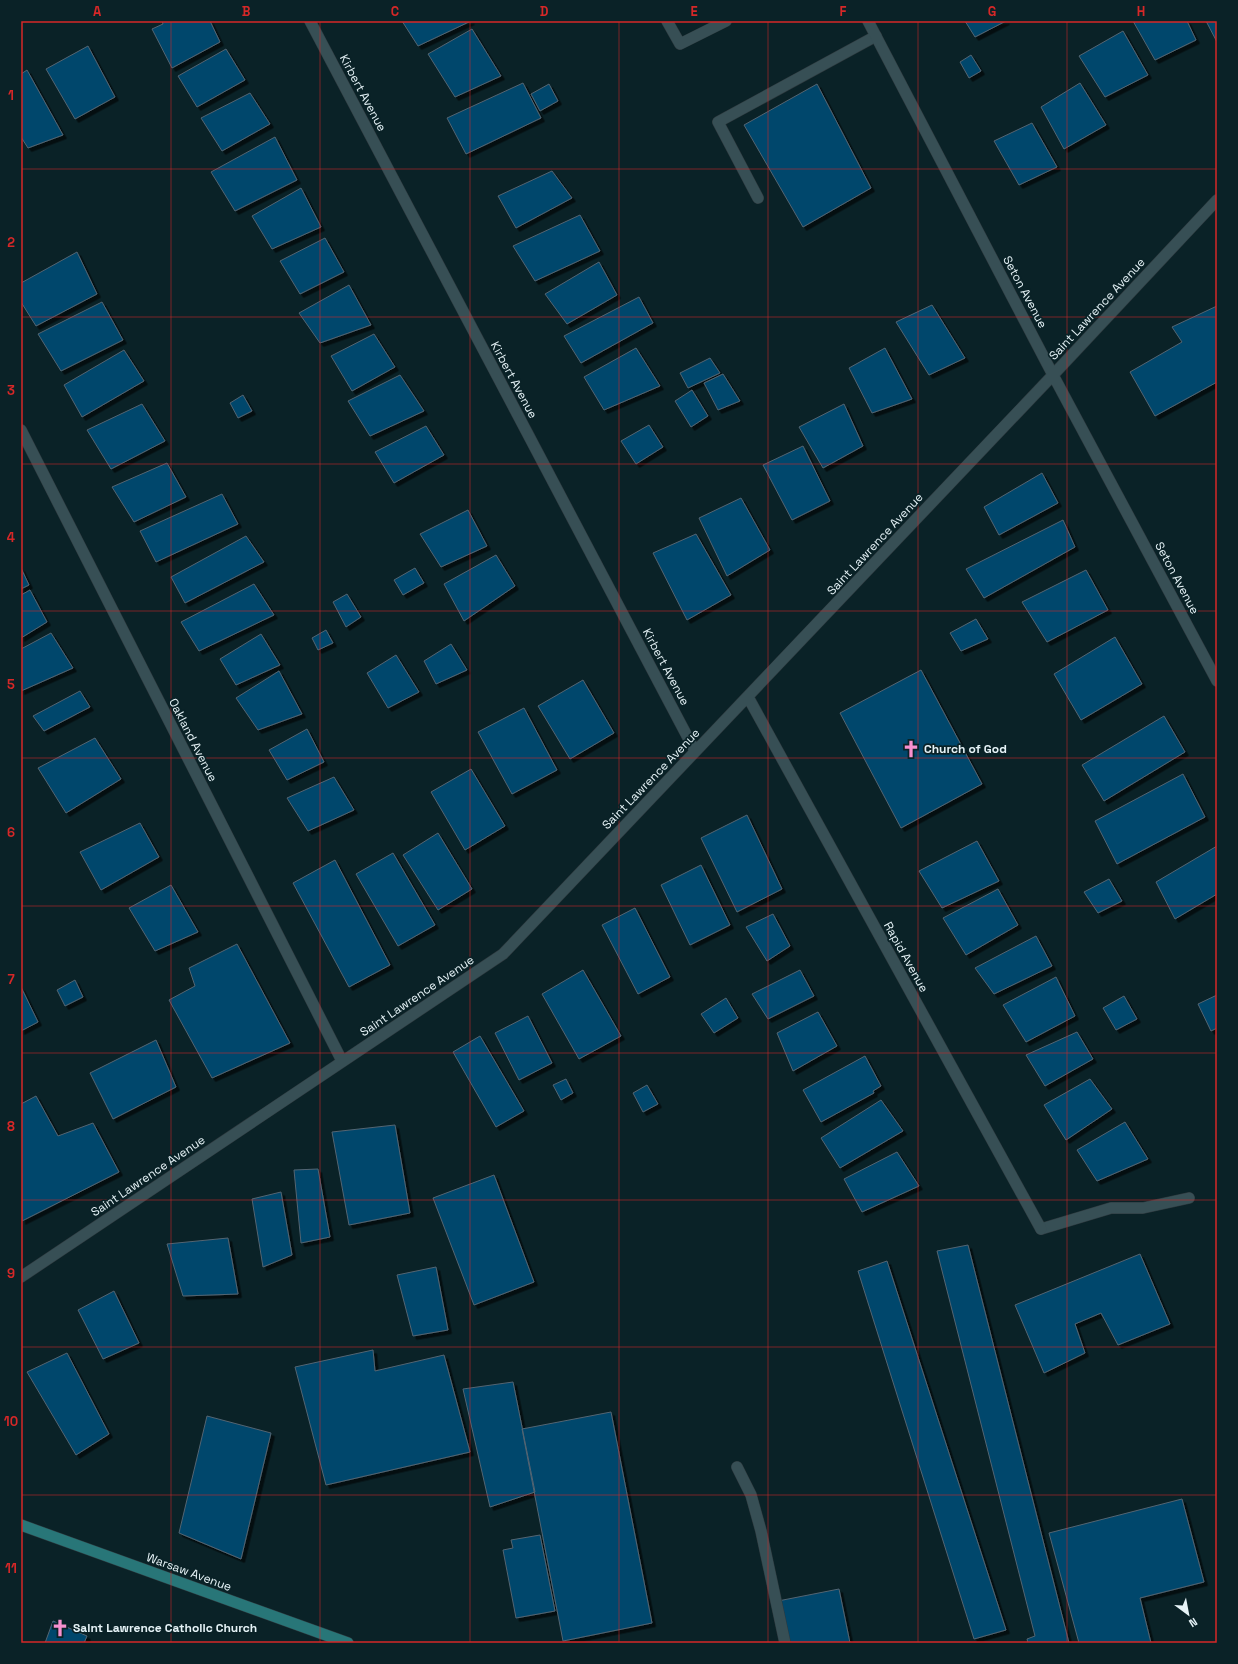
<svg xmlns="http://www.w3.org/2000/svg" width="1238" height="1664" font-family="'Space Grotesk',sans-serif">
	<style>
		.building { fill: #00466c; stroke: #536572; filter: url(#shadow) }
		.lines { fill: none; stroke-linecap: round; stroke-linejoin: round }
		.service-casing { stroke: #2e393e; stroke-width: 12 }
		.minor-casing { stroke: #2e393e; stroke-width: 12 }
		.secondary-casing { stroke: #2e393e; stroke-width: 12 }
		.service { stroke: #374f55; stroke-width: 11 }
		.minor { stroke: #374f55; stroke-width: 11 }
		.secondary { stroke: #287678; stroke-width: 11 }
		.grid { fill: none; stroke: #d62828; stroke-width: 1; stroke-opacity: 0.55 }
		.labels { text-anchor: middle; stroke-width: 3.5; stroke-linejoin: round; paint-order: stroke }
		.street-label { font-size: 12px; fill: #e6f3f7; stroke: #0a2227 }
		.poi-label { font-size: 12px; font-weight: bold; fill: #e6f3f7; stroke: #0a2227; text-anchor: start }
		.neatline { fill: none; stroke: #d62828; stroke-width: 1.5 }
		.grid-label { font-size: 13px; text-anchor: middle; font-weight: bold; fill: #d62828 }
	</style>
	<defs>
		<filter id="shadow"><feDropShadow dx="3.5" dy="3.5" stdDeviation="0" flood-color="#0009"/></filter>
	</defs>
	<rect width="100%" height="100%" fill="#0a2227"/>
	<path class="building" d="M162,21H210L220,42L172,68L152,29L163,24Z
		M402,21H471L418,46Z
		M965,21H1006L975,37Z
		M1133,21H1187L1196,40L1155,60Z
		M1206,21H1217V42Z
		M472,29L501,76L455,97L428,54Z
		M1123,31L1148,75L1105,97L1079,56Z
		M88,46L115,97L75,119L46,69Z
		M226,49L245,80L197,107L178,76Z
		M971,55L981,71L969,78L960,62Z
		M27,70L63,135L28,148L21,137V74Z
		M523,83L541,118L466,154L447,118Z
		M1080,83L1106,125L1064,149L1041,107Z
		M549,84L558,101L540,111L531,94Z
		M817,84L871,188L803,227L744,125Z
		M250,93L270,124L222,151L201,118Z
		M1032,123L1057,167L1019,185L994,141Z
		M275,137L297,180L235,211L211,172Z
		M552,171L572,198L516,228L498,196Z
		M301,188L321,227L272,249L252,216Z
		M580,215L600,251L535,281L513,246Z
		M325,238L344,272L300,294L280,261Z
		M77,252L97,294L36,326L21,302V283Z
		M599,262L617,295L567,324L545,294Z
		M349,285L371,325L320,343L299,313Z
		M639,297L653,323L581,363L564,336Z
		M102,302L123,340L61,371L38,334Z
		M932,305L965,358L929,375L896,322Z
		M1217,306V382L1155,416L1130,372L1182,342L1172,327Z
		M374,334L395,367L352,391L331,356Z
		M636,348L660,386L604,410L584,377Z
		M885,348L912,399L872,413L849,368Z
		M124,350L144,381L82,417L64,385Z
		M710,358L720,373L688,388L680,373Z
		M723,374L740,401L718,410L704,383Z
		M400,375L424,411L370,436L348,401Z
		M692,390L708,416L691,427L675,401Z
		M243,395L252,411L238,418L230,403Z
		M142,404L165,441L111,469L87,430Z
		M844,404L863,446L823,468L799,427Z
		M649,425L663,447L636,464L621,441Z
		M426,426L444,455L394,483L375,452Z
		M803,446L830,501L792,520L763,465Z
		M167,463L186,497L134,522L112,487Z
		M1042,473L1058,503L999,535L984,507Z
		M222,494L238,524L156,562L140,531Z
		M741,498L770,550L727,576L699,518Z
		M468,510L487,546L441,567L420,534Z
		M1063,520L1075,547L984,598L966,569Z
		M696,534L731,595L687,620L653,553Z
		M246,536L264,562L185,603L171,577Z
		M496,555L515,586L464,621L444,584Z
		M21,568L29,585L21,589Z
		M415,568L424,583L403,595L394,580Z
		M1086,570L1108,610L1047,642L1022,602Z
		M254,584L274,615L199,651L181,622Z
		M30,590L47,622L21,638V595Z
		M347,594L361,617L346,627L333,602Z
		M976,619L988,639L961,651L950,633Z
		M326,630L333,643L318,650L312,638Z
		M51,633L73,668L21,691V649Z
		M261,634L280,665L236,685L220,659Z
		M1115,637L1142,684L1081,720L1054,674Z
		M451,644L467,670L436,684L424,661Z
		M396,655L419,692L388,708L367,673Z
		M921,670L982,784L901,828L840,713Z
		M279,671L302,714L258,730L236,698Z
		M583,680L614,733L570,759L538,706Z
		M80,691L90,707L44,731L33,716Z
		M524,708L557,770L512,794L478,732Z
		M1164,716L1185,752L1104,801L1082,765Z
		M307,729L324,762L287,780L269,750Z
		M95,738L121,779L66,813L38,768Z
		M471,769L505,826L465,850L431,792Z
		M1183,774L1205,817L1117,864L1095,821Z
		M334,777L354,810L308,831L287,798Z
		M747,815L782,889L737,912L701,838Z
		M140,823L159,857L101,890L80,852Z
		M438,833L472,889L438,910L403,855Z
		M977,841L999,881L942,908L919,871Z
		M1217,846V894L1175,919L1156,882Z
		M393,853L435,925L398,946L356,874Z
		M335,860L390,965L349,987L293,883Z
		M701,865L730,925L690,945L661,885Z
		M1109,879L1122,901L1098,913L1084,892Z
		M171,885L198,932L155,951L129,908Z
		M998,889L1018,925L966,955L943,918Z
		M635,908L670,977L638,994L602,925Z
		M773,914L790,946L767,961L746,927Z
		M1036,936L1052,966L994,994L975,968Z
		M237,944L290,1043L212,1078L169,1000L195,986L189,968Z
		M583,970L621,1036L579,1059L542,994Z
		M800,970L814,996L768,1019L752,994Z
		M1056,977L1075,1016L1026,1042L1003,1005Z
		M75,980L83,997L65,1006L57,990Z
		M21,987L38,1022L21,1031Z
		M1217,995V1028L1211,1031L1198,1004Z
		M1124,996L1137,1019L1116,1030L1103,1008Z
		M726,998L738,1018L714,1033L701,1014Z
		M818,1012L837,1046L793,1071L777,1033Z
		M528,1016L552,1063L519,1080L495,1033Z
		M1077,1032L1093,1059L1045,1086L1026,1055Z
		M480,1036L524,1111L496,1127L453,1052Z
		M156,1040L176,1087L113,1119L90,1073Z
		M865,1056L881,1086L873,1091L874,1093L821,1122L803,1090Z
		M566,1079L573,1093L561,1100L553,1085Z
		M1090,1079L1112,1109L1066,1140L1044,1105Z
		M647,1085L658,1104L643,1112L633,1093Z
		M36,1096L58,1136L93,1123L119,1172L22,1221L21,1104Z
		M881,1100L903,1131L840,1168L821,1138Z
		M1125,1122L1148,1159L1097,1181L1077,1150Z
		M395,1125L410,1213L349,1225L332,1132Z
		M897,1152L919,1186L862,1212L844,1179Z
		M318,1169L330,1237L301,1243L294,1170Z
		M494,1175L534,1282L474,1305L433,1198Z
		M281,1192L292,1255L263,1267L252,1199Z
		M228,1238L238,1294L183,1296L167,1244Z
		M968,1245L1069,1643H1028L1027,1639L1035,1636L937,1251Z
		M1140,1254L1170,1324L1118,1345L1101,1313L1075,1324L1085,1353L1044,1373L1015,1305Z
		M887,1261L1006,1630L974,1639L858,1271Z
		M436,1267L448,1330L413,1336L397,1275Z
		M114,1291L139,1343L103,1359L78,1310Z
		M373,1350L375,1371L444,1355L470,1452L326,1485L295,1367Z
		M67,1353L109,1434L76,1455L27,1372Z
		M513,1382L535,1492L490,1507L463,1389Z
		M611,1412L652,1623L563,1641L522,1429Z
		M207,1416L271,1433L241,1559L179,1533Z
		M1182,1499L1204,1582L1140,1598L1151,1643H1079L1049,1533Z
		M540,1535L555,1611L516,1618L503,1550L513,1548L511,1540Z
		M839,1589L850,1643H786L778,1601Z
		M53,1621L87,1636L84,1643H45Z"/>
	<g class="lines">
		<g class="service-casing">
			<path id="service" d="M667,21L680,44L726,21
				M758,198L718,122L876,36
				M1041,1229L1111,1208H1143L1189,1198
				M737,1467L751,1495L761,1531L785,1643"/>
		</g>
		<g class="minor-casing">
			<path id="minor" d="M310,21L695,751
				M868,21L1053,375L1217,681
				M21,430L342,1061
				M748,697L1041,1229
				M21,1277L503,954L1053,375L1217,200"/>
		</g>
		<g class="secondary-casing">
			<path id="secondary" d="M21,1525L348,1643"/>
		</g>
		<use href="#service" class="service"/>
		<use href="#minor" class="minor"/>
		<use href="#secondary" class="secondary"/>
	</g>
	<path class="grid" d="M171,21V1643M320,21V1643M470,21V1643M619,21V1643M768,21V1643M918,21V1643M1067,21V1643M21,169H1217M21,317H1217M21,464H1217M21,611H1217M21,758H1217M21,906H1217M21,1053H1217M21,1200H1217M21,1347H1217M21,1495H1217"/>
	<defs>
		<g id="church-bare" transform="scale(1.38)"><path d="M-1.2-6h2.4v3.5h3.3v2.4h-3.3V6h-2.4V-.1h-3.3v-2.4h3.3Z" fill="#f790ce" stroke="#0a2227" stroke-width="2.5" paint-order="stroke"/></g>
	</defs>
	<g fill-rule="evenodd">
		<use href="#church-bare" x="911" y="749"/>
		<use href="#church-bare" x="60" y="1628"/>
	</g>
	<g class="labels">
		<g class="street-label">
			<text transform="translate(363 93) rotate(62)" y="4">Kirbert Avenue</text>
			<text transform="translate(1025 292) rotate(62)" y="4">Seton Avenue</text>
			<text transform="translate(1097 309) rotate(-47)" y="4">Saint Lawrence Avenue</text>
			<text transform="translate(514 380) rotate(62)" y="4">Kirbert Avenue</text>
			<text transform="translate(875 544) rotate(-47)" y="4">Saint Lawrence Avenue</text>
			<text transform="translate(1177 578) rotate(62)" y="4">Seton Avenue</text>
			<text transform="translate(666 667) rotate(62)" y="4">Kirbert Avenue</text>
			<text transform="translate(193 740) rotate(63)" y="4">Oakland Avenue</text>
			<text transform="translate(651 779) rotate(-46)" y="4">Saint Lawrence Avenue</text>
			<text transform="translate(906 957) rotate(61)" y="4">Rapid Avenue</text>
			<text transform="translate(417 996) rotate(-34)" y="4">Saint Lawrence Avenue</text>
			<text transform="translate(148 1176) rotate(-34)" y="4">Saint Lawrence Avenue</text>
			<text transform="translate(189 1572) rotate(20)" y="4">Warsaw Avenue</text>
		</g>
		<g class="poi-label">
			<text x="924" y="753">Church of God</text>
			<text x="73" y="1632">Saint Lawrence Catholic Church</text>
		</g>
	</g>
	<rect width="1238" height="1664" fill="none" stroke="#0a2227" stroke-width="44"/>
	<g transform="translate(1188 1614) rotate(148)" stroke="#0a2227" stroke-width="3" paint-order="stroke">
	<path d="M0-3L7 15L0 10L-7 15Z" fill="#e6f3f7"/>
	<text y="-6" font-size="11" font-weight="bold" text-anchor="middle" fill="#e6f3f7">N</text>
	</g>
	<rect x="22" y="22" width="1194" height="1620" class="neatline"/>
	<g class="grid-label">
		<text x="97" y="16">A</text>
		<text x="246" y="16">B</text>
		<text x="395" y="16">C</text>
		<text x="544" y="16">D</text>
		<text x="694" y="16">E</text>
		<text x="843" y="16">F</text>
		<text x="992" y="16">G</text>
		<text x="1141" y="16">H</text>
		<text x="11" y="100">1</text>
		<text x="11" y="247">2</text>
		<text x="11" y="395">3</text>
		<text x="11" y="542">4</text>
		<text x="11" y="689">5</text>
		<text x="11" y="837">6</text>
		<text x="11" y="984">7</text>
		<text x="11" y="1131">8</text>
		<text x="11" y="1278">9</text>
		<text x="11" y="1426">10</text>
		<text x="11" y="1573">11</text>
	</g>
</svg>
